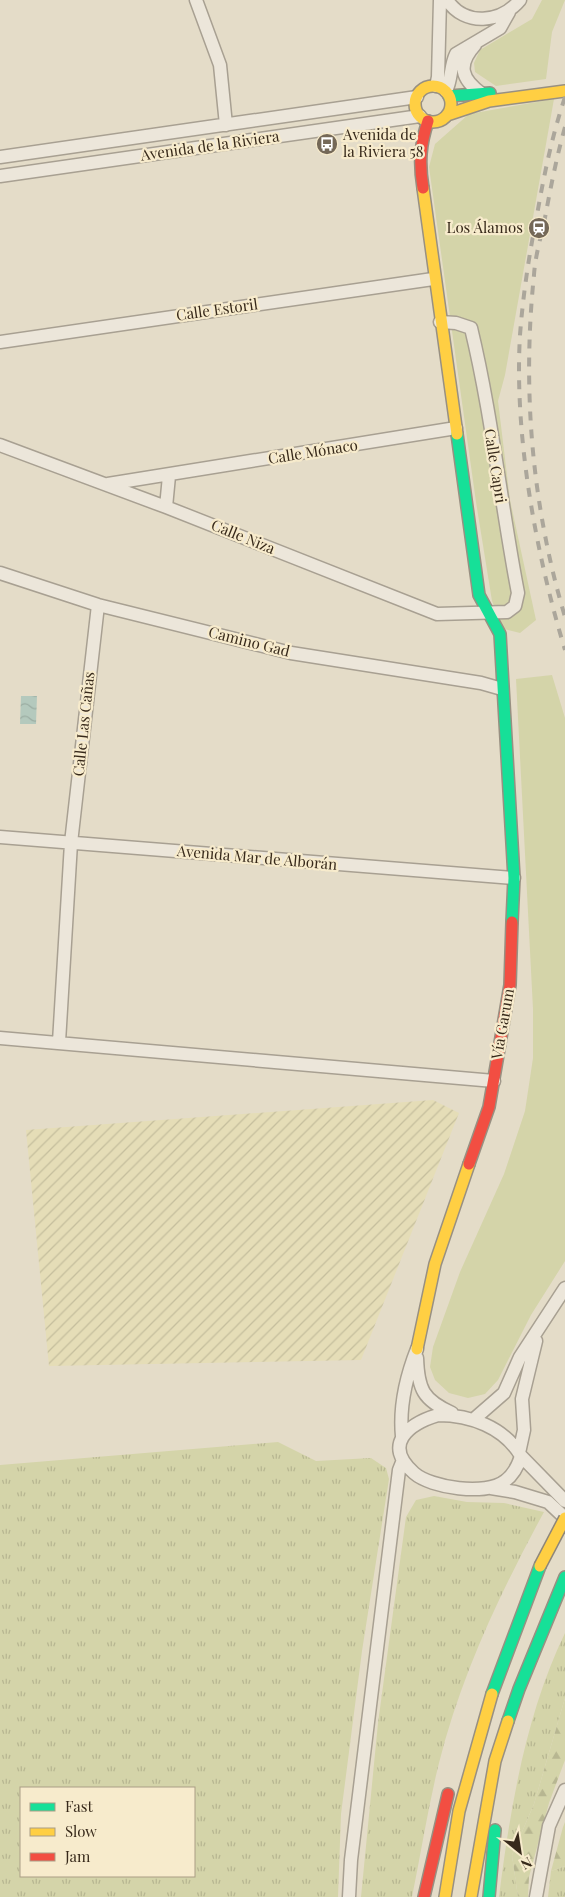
<svg xmlns="http://www.w3.org/2000/svg" width="565" height="1897" font-family="'Playfair Display',serif">
	<style>
		.farmland { fill: url(#farmland-furrows) }
		.grass { fill: url(#grass-tufts); fill-rule: evenodd }
		.forest { fill: url(#forest-firs) }
		.green { fill: #d4d4a9 }
		.water { fill: url(#water-waves) }
		.lines { fill: none; stroke-linecap: round; stroke-linejoin: round }
		.street-casing { stroke: #a8a092; stroke-width: 15 }
		.fast-casing { stroke: #989082; stroke-width: 14 }
		.slow-casing { stroke: #989082; stroke-width: 14 }
		.jam-casing { stroke: #989082; stroke-width: 14 }
		.street { stroke: #ece6da; stroke-width: 12 }
		.fast { stroke: #16e098; stroke-width: 11 }
		.slow { stroke: #ffcf43; stroke-width: 11 }
		.jam { stroke: #f24e42; stroke-width: 11 }
		.rail { stroke: #aba69b; stroke-width: 4; stroke-dasharray: 9 9; stroke-linecap: butt }
		.slow-bridge-casing { stroke: #8e8679; stroke-width: 14; stroke-linecap: butt }
		.slow-bridge { stroke: #ffcf43; stroke-width: 11 }
		.labels { text-anchor: middle; stroke-width: 4.5; stroke-linejoin: round; paint-order: stroke }
		.poi-label { font-size: 15px; fill: #37291a; stroke: #f7ebcc; text-anchor: start }
		.street-label { font-size: 15px; fill: #37291a; stroke: #f7ebcc }
	</style>
	<defs>
		<pattern id="farmland-furrows" width="10" height="10" patternUnits="userSpaceOnUse" patternTransform="scale(1.25)"><rect width="10" height="10" fill="#e5ddb7"/><path d="M-1 1l2-2M0 10L10 0M9 11l2-2" fill="none" stroke="#c5be9d"/></pattern>
		<pattern id="grass-tufts" width="24" height="20" patternUnits="userSpaceOnUse" patternTransform="scale(1.25)"><rect width="24" height="20" fill="#d4d4a9"/><path d="M3 7l-1-3M5 7V3M7 7l1-3M15 17l-1-3M17 17v-4M19 17l1-3" fill="none" stroke="#b7b691"/></pattern>
		<pattern id="forest-firs" width="22" height="20" patternUnits="userSpaceOnUse" patternTransform="scale(1.25)"><rect width="22" height="20" fill="#d4d4a9"/><path d="M5 1l3.5 6h-7zM16 11l3.5 6h-7z" fill="#b7b691"/></pattern>
		<pattern id="water-waves" width="16" height="10" patternUnits="userSpaceOnUse" patternTransform="scale(1.25)"><rect width="16" height="10" fill="#b4c9bd"/><path d="M0 5q4-4 8 0t8 0" fill="none" stroke="#9bada2"/></pattern>
	</defs>
	<rect width="100%" height="100%" fill="#e4dcc8"/>
	<path class="farmland" d="M433,1100L459,1113L361,1360L49,1366L26,1130Z"/>
	<path class="grass" d="M278,1442L316,1461L371,1458L386,1468L389,1479L362,1651L341,1814L338,1897H0V1465ZM21,1788H194V1876H21Z
		M434,1496L467,1502L504,1503L544,1512C501,1591 461,1675 439,1763C428,1807 421,1853 412,1897H361L378,1723L406,1517L416,1500Z
		M565,1633V1698L534,1804L512,1855L518,1897H499C510,1809 526,1713 565,1633Z
		M565,1866V1897H548L551,1871Z"/>
	<path class="forest" d="M565,1698V1760L549,1803L529,1877L528,1897H518L512,1855L534,1804Z
		M565,1822V1866L551,1871L563,1827Z"/>
	<path class="green" d="M542,0H565L552,32L546,79L496,86L475,72L474,63L480,50L532,19Z
		M554,99L505,375L498,401L510,500L536,620L520,633L504,629L492,601L476,502L429,167L435,144L469,114Z
		M552,675L565,718V1261L531,1315L498,1380L485,1394L468,1398L449,1393L435,1380L430,1367L433,1347L460,1272L504,1174L525,1111L533,1058V1009L516,679Z"/>
	<path class="water" d="M21,696H37L36,724H20Z"/>
	<g class="lines">
		<g class="street-casing">
			<path id="street" d="M196,0L220,65L226,125
				M447,0C465,27 501,23 520,0
				M475,45C457,65 461,79 482,94
				M436,86L438,77L440,0
				M446,91C452,79 450,66 456,54L500,28L509,12
				M0,157L417,97
				M0,176L420,116
				M0,342L433,279
				M0,445L166,507L437,614L507,612L515,606L518,593C501,505 492,415 471,328L456,323L440,322
				M108,484L456,428
				M166,507L169,476
				M0,573L98,605L291,653L481,683L502,689
				M0,837L514,878
				M0,1038L494,1081
				M59,1042L71,843L98,605
				M417,1358C418,1389 423,1400 452,1413
				M438,1415C470,1415 504,1427 521,1456C518,1466 513,1475 505,1481C486,1496 431,1488 414,1473C382,1445 408,1424 438,1415Z
				M473,1420L504,1393L520,1357L565,1288
				M402,1436C399,1405 406,1377 417,1349
				M519,1453L524,1430L522,1399L536,1341
				M521,1456L565,1501
				M491,1488L515,1492L548,1502L565,1518
				M349,1897L351,1860L399,1470L403,1460
				M536,1897L549,1826L565,1790"/>
		</g>
		<g class="fast-casing">
			<path id="fast" d="M449,96L490,93
				M457,434L479,595L500,634L514,878L512,922
				M492,1694L540,1566
				M508,1721L519,1689L565,1577
				M489,1897L495,1830"/>
		</g>
		<g class="slow-casing">
			<path id="slow" d="M415 104a18 18 0 1 1 36 0a18 18 0 1 1-36 0Z
				M447,115L489,101L565,91
				M423,188L457,434
				M417,1349L435,1264L469,1164
				M445,1897L459,1811L492,1694
				M471,1897L495,1761L508,1721"/>
		</g>
		<g class="jam-casing">
			<path id="jam" d="M423,188C419,163 420,145 428,121
				M469,1164L489,1107L510,985L512,922
				M424,1897L448,1794"/>
		</g>
		<use href="#street" class="street"/>
		<use href="#fast" class="fast"/>
		<use href="#slow" class="slow"/>
		<use href="#jam" class="jam"/>
		<path class="rail" d="M565,97C552,136 544,175 537,215C529,255 523,295 520,335C514,436 536,554 565,650
			M565,127C556,159 550,191 544,223C540,240 535,258 534,275C522,390 532,506 565,617"/>
		<g class="slow-bridge-casing">
			<path id="slow-bridge" d="M540,1566L565,1518"/>
		</g>
		<use href="#slow-bridge" class="slow-bridge"/>
	</g>
	<defs>
		<g id="bus-disc" transform="scale(1.125)"><circle r="9.5" fill="#746857" stroke="#f7ebcc"/><path d="M-5-6H5V4H4V6H2V4H-2V6H-4V4H-5ZM-3.5-4V0h7V-4ZM-3.5 1.2v1.5H-2V1.2ZM2 1.2v1.5H3.5V1.2Z" fill="#fff"/></g>
		<g id="station-disc" transform="scale(1.125)"><circle r="9.5" fill="#746857" stroke="#f7ebcc"/><path d="M-3-6H3Q5-6 5-4V2Q5 4 3 4L4.5 6H3L1.5 4h-3L-3 6H-4.5L-3 4Q-5 4-5 2V-4Q-5-6-3-6ZM-3.5-4v3h7v-3ZM-3.5 1v1.5H-2V1ZM2 1v1.5H3.5V1Z" fill="#fff"/></g>
	</defs>
	<g fill-rule="evenodd">
		<use href="#bus-disc" x="327" y="144"/>
		<use href="#station-disc" x="539" y="228"/>
	</g>
	<g class="labels">
		<g class="poi-label">
			<text x="343" y="140">Avenida de<tspan x="343" dy="17">la Riviera 58</tspan></text>
			<text x="523" y="233" text-anchor="end">Los Álamos</text>
		</g>
		<g class="street-label">
			<text transform="translate(210 146) rotate(-8)" y="5">Avenida de la Riviera</text>
			<text transform="translate(217 310) rotate(-8)" y="5">Calle Estoril</text>
			<text transform="translate(313 452) rotate(-9)" y="5">Calle Mónaco</text>
			<text transform="translate(495 466) rotate(81)" y="5">Calle Capri</text>
			<text transform="translate(243 537) rotate(22)" y="5">Calle Niza</text>
			<text transform="translate(249 642) rotate(14)" y="5">Camino Gad</text>
			<text transform="translate(84 724) rotate(-84)" y="5">Calle Las Cañas</text>
			<text transform="translate(257 858) rotate(5)" y="5">Avenida Mar de Alborán</text>
			<text transform="translate(503 1024) rotate(-80)" y="5">Vía Garum</text>
		</g>
	</g>
	<rect x="20" y="1787" width="175" height="90" fill="#f7ebcc" stroke="#aa9d85"/>
	<rect x="30" y="1803" width="25" height="8" fill="#16e098" stroke="#aa9d85"/>
	<text x="65" y="1812" font-size="15" fill="#37291a">Fast</text>
	<rect x="30" y="1828" width="25" height="8" fill="#ffcf43" stroke="#aa9d85"/>
	<text x="65" y="1837" font-size="15" fill="#37291a">Slow</text>
	<rect x="30" y="1853" width="25" height="8" fill="#f24e42" stroke="#aa9d85"/>
	<text x="65" y="1862" font-size="15" fill="#37291a">Jam</text>
	<g transform="translate(520 1852) rotate(150)" stroke="#f7ebcc" stroke-width="4" paint-order="stroke">
	<path d="M0-4L9 19L0 12L-9 19Z" fill="#37291a"/>
	<text y="-8" font-size="14" font-weight="bold" text-anchor="middle" fill="#37291a">N</text>
	</g>
</svg>
